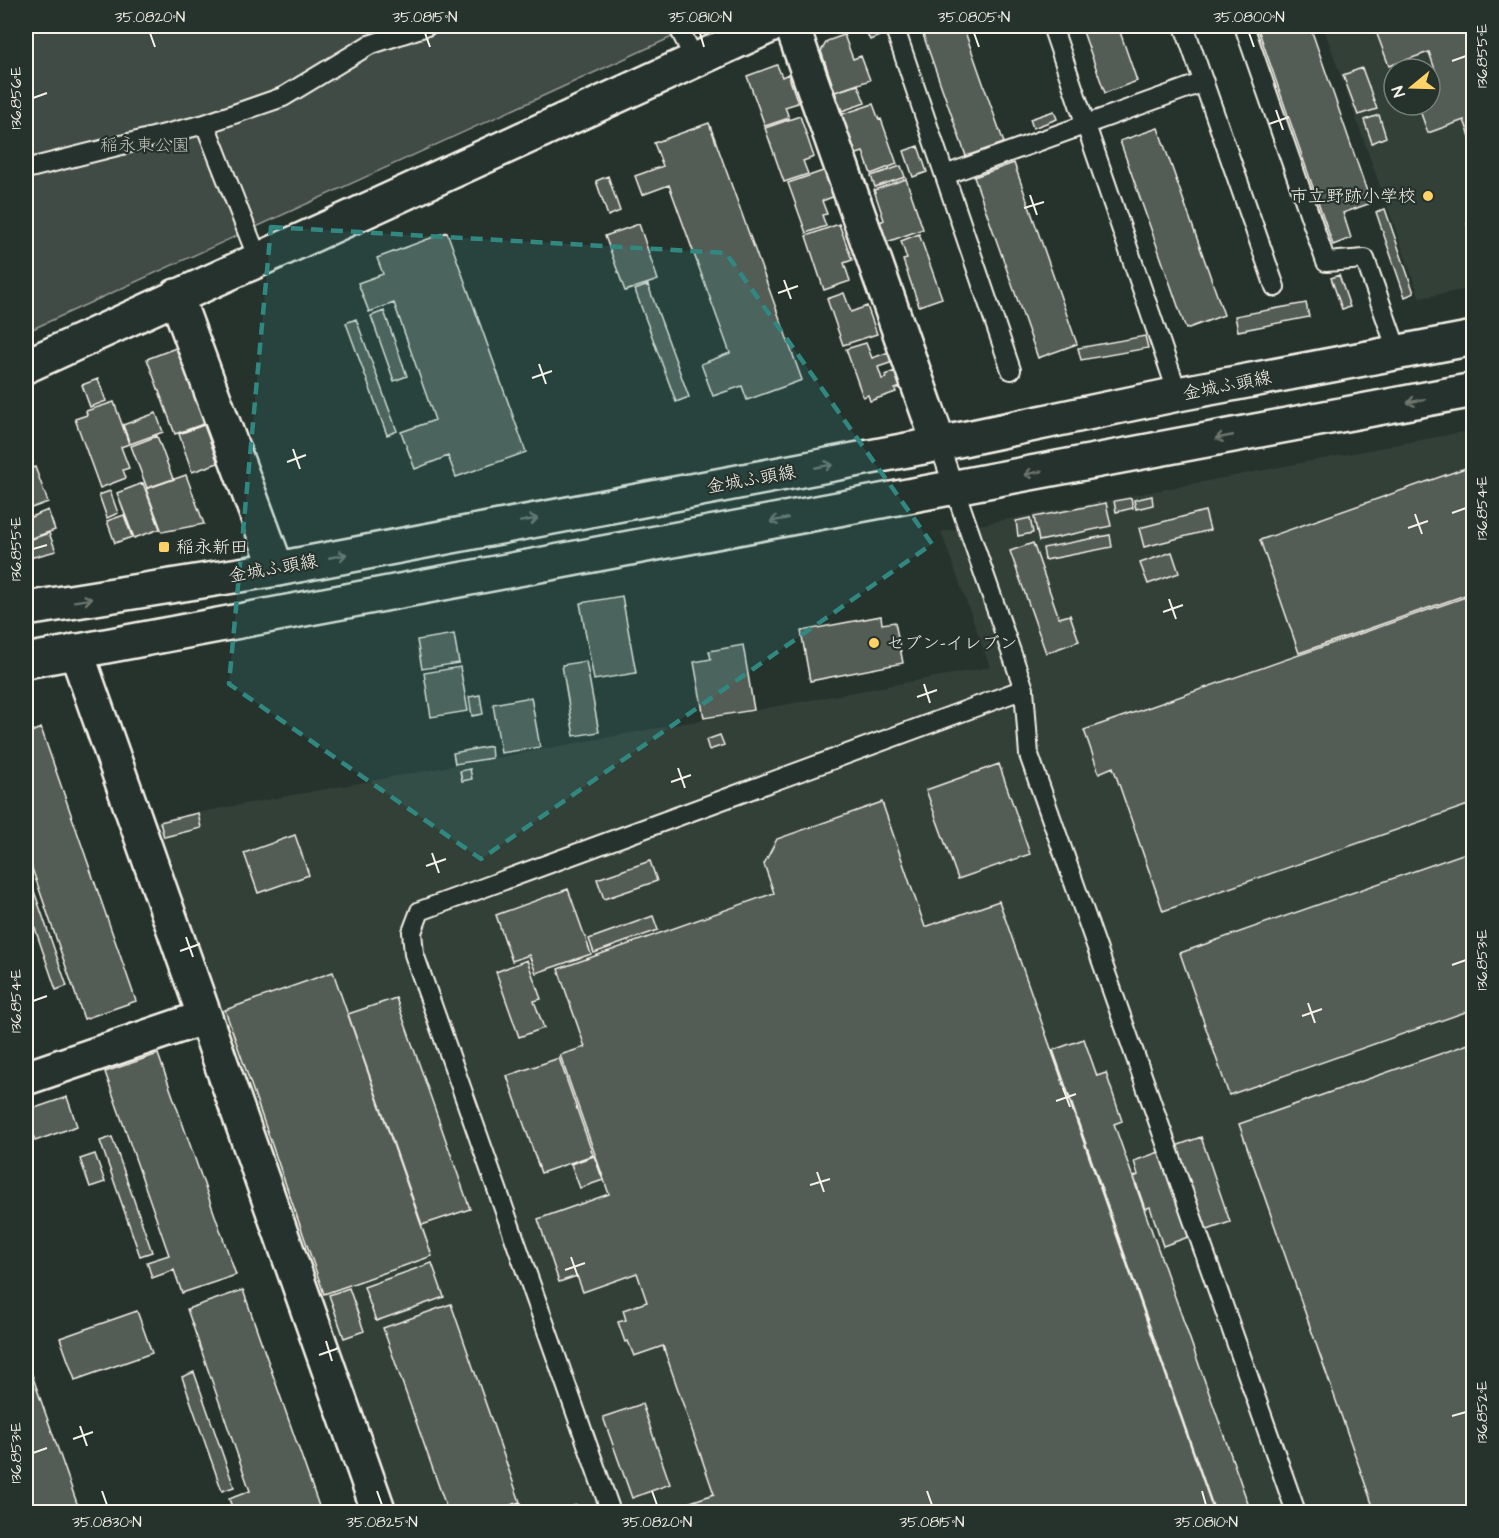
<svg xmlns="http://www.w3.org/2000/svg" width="1499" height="1538" font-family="'Architects Daughter','Klee One',sans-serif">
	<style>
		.built { fill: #333f39; fill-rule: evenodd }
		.green { fill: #414b45; stroke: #9a9e96; stroke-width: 1.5 }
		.building { fill: #525c55; stroke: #f4f1e8; stroke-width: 1.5 }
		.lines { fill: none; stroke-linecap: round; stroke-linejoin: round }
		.service-casing { stroke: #f4f1e8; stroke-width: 22 }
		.minor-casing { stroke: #f4f1e8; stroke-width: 38 }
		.tertiary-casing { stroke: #f4f1e8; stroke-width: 38 }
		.primary-casing { stroke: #f4f1e8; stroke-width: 38 }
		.service { stroke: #26332d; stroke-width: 18 }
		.minor { stroke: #26332d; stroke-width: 33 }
		.tertiary { stroke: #26332d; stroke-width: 33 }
		.primary { stroke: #26332d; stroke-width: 33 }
		.oneway { stroke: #6e766e }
		.marked { fill: #318880; fill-opacity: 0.2; stroke: #318880; stroke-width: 4.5; stroke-dasharray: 12 8; stroke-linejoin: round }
		.ticks { fill: none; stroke: #f4f1e8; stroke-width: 2 }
		.poi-dot { fill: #ffd166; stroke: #26332d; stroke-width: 2 }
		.labels { text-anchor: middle; stroke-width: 4.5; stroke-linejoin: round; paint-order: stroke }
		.park-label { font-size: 18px; fill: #bebfb7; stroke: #26332d }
		.poi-label { font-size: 18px; fill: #f4f1e8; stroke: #26332d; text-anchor: start }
		.street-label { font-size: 18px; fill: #f4f1e8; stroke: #26332d }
		.neatline { fill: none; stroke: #f4f1e8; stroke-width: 2 }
		.ticks-label { font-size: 15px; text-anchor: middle; fill: #f4f1e8 }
	</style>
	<rect width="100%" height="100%" fill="#26332d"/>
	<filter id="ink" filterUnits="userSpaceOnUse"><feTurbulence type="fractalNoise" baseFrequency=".0167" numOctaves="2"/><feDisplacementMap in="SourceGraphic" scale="12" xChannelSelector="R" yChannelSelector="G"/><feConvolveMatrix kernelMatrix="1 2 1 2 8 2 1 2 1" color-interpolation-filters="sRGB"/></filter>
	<g filter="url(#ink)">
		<path class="built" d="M1323,26H1473V288L1420,298ZM1394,69H1430V105H1394Z
			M1473,430V1512H396L152,821L990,667L941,532Z"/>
		<path class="green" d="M26,26H696L26,332Z"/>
		<path class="building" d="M867,26H883L886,33L870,40L864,27Z
			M920,26H963L1004,143L966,156Z
			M1081,26H1118L1137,81L1105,93Z
			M1257,26H1310L1371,203L1343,213L1351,238L1333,245Z
			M1374,26H1474V147L1464,120L1428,133L1418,105H1430V84L1439,81L1429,52L1389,66Z
			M844,35L853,59L861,56L870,80L835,92L821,51L827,41Z
			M777,65L782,77L788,74L798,103L785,107L789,118L765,126L747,76Z
			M1362,68L1377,109L1358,115L1343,75Z
			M858,85L865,103L842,111L835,92Z
			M873,104L879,120L881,119L897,164L871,174L863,152L854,155L840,115Z
			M1054,111L1057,119L1033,128L1030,119Z
			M1379,115L1386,137L1372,143L1364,120Z
			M800,116L814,157L803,161L808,174L784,182L765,128Z
			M709,123L802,380L747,400L742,386L713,396L701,364L730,353L669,185L642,195L635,176L663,166L654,143Z
			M1158,128L1224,315L1186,329L1120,141Z
			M918,146L927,172L913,177L904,151Z
			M1014,163L1077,344L1038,358L974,177Z
			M901,166L905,177L875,187L871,176Z
			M826,170L835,196L822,201L827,214L822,215L826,226L806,233L788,183Z
			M608,176L620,211L608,216L596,181Z
			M906,179L923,229L887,242L880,222L884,220L874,190Z
			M1385,209L1414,293L1405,297L1376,212Z
			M1474,221V243L1467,224Z
			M639,224L658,280L625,291L605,236Z
			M839,224L852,260L844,263L850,281L824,290L806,236Z
			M27,226L33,239L26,242V227Z
			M447,232L526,452L456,477L448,456L415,469L401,432L435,420L394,303L369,312L358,283L383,274L377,258Z
			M919,234L942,298L919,306L903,260L907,259L901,241Z
			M1339,275L1350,307L1342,309L1331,278Z
			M648,285L689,397L676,402L635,290Z
			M844,293L851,312L867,306L877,334L843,345L827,299Z
			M1306,303L1309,317L1238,331L1235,316Z
			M384,311L407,376L394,381L371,316Z
			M356,319L397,431L387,435L346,323Z
			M1145,336L1148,348L1081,360L1078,348Z
			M866,343L872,358L892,351L896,361L878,367L882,379L886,378L885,375L895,371L901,387L895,389L896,392L870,401L868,395L863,397L846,349Z
			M181,346L209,422L175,434L147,359Z
			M98,379L106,401L90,407L82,385Z
			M114,402L129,444L121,447L129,468L123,470L126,478L100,488L75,419L87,415L86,411Z
			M156,413L163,432L130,444L123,425Z
			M204,425L218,463L192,472L179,434Z
			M157,436L173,479L147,488L131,446Z
			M26,442L33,462L26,465Z
			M1474,465V592L1299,653L1260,540Z
			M35,467L48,502L26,510V470Z
			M186,475L204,524L162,532L146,489Z
			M143,483L160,529L134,538L117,493Z
			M110,491L118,513L107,518L99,495Z
			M1152,496L1153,505L1136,509L1134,500Z
			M1131,498L1133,508L1116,512L1114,501Z
			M1106,503L1111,526L1039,541L1034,517Z
			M48,510L55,530L29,539L26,527V519Z
			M1205,511L1210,530L1144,547L1139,528Z
			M124,515L132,537L115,543L107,521Z
			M1030,518L1033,533L1018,536L1016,521Z
			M49,533L56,551L26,559V539V541Z
			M1110,535L1112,547L1045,560L1043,548Z
			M1033,543L1059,618L1070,615L1079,641L1046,653L1010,551Z
			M1172,552L1179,573L1148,584L1140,563Z
			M1474,594V803L1163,911L1113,767L1099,773L1084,730Z
			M622,596L636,673L594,680L580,603Z
			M881,616L882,624L895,622L903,663L810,681L801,631Z
			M454,634L459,663L422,669L417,640Z
			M743,645L754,710L704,718L694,662L711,659L709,651Z
			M586,661L599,732L574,736L562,665Z
			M460,667L468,711L431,717L424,673Z
			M480,695L483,714L472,716L469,697Z
			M531,697L540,747L501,753L493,704Z
			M41,728L136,1001L84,1019L26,851V734Z
			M720,735L724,745L709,750L706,740Z
			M491,746L492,758L455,764L453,753Z
			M999,764L1030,854L958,879L926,790Z
			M470,769L472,779L462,781L460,771Z
			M882,802L925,927L999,901L1214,1512H684L682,1505L714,1494L663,1346L634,1356L628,1341L625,1342L618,1322L626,1320L623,1310L647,1302L637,1273L583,1292L577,1276L559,1282L538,1219L609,1194L560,1055L585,1047L558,969L774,893L764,864L777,839Z
			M198,813L201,828L164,837L160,822Z
			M295,835L309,875L258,893L244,853Z
			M1474,850V1009L1229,1095L1180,953Z
			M650,861L657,881L604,899L597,879Z
			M26,868L67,986L56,990L26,902Z
			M568,889L591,954L536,973L529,955L512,961L496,915Z
			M653,916L658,930L594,953L589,939Z
			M527,960L541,999L534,1001L544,1028L519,1037L496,972Z
			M333,972L432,1256L324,1294L225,1010Z
			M396,998L470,1209L422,1225L348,1014Z
			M1084,1039L1097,1076L1106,1073L1122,1121L1114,1124L1251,1512H1215L1053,1050Z
			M1474,1042V1512H1375L1239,1124Z
			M158,1054L236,1275L182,1293L174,1270L152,1278L147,1262L169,1255L105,1072Z
			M559,1058L593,1155L541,1173L507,1076Z
			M67,1097L77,1126L35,1141L26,1111Z
			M112,1137L152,1252L140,1256L100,1141Z
			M1201,1137L1230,1222L1163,1246L1150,1207L1145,1209L1134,1177L1138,1175L1134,1161Z
			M95,1154L105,1182L90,1187L80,1159Z
			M594,1156L603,1180L580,1188L571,1164Z
			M432,1263L444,1297L376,1321L364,1287Z
			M349,1288L364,1331L344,1338L329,1295Z
			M243,1290L320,1509L311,1512H258L256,1507L234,1512L229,1499L250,1491L187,1309Z
			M451,1304L520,1502L489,1512H448L383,1328Z
			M137,1311L152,1353L75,1380L60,1338Z
			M31,1372L80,1512H26V1374Z
			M194,1372L234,1487L222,1491L182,1377Z
			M642,1404L670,1484L632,1498L603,1417Z
			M521,1503L525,1512H495Z
			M577,1505L579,1512H555Z"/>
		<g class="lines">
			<g class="service-casing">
				<path id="service" d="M678,26L695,60
					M894,26L1011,370
					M1052,26L1178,394
					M1184,26L1275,287
					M1244,26L1326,262L1365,259L1398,353
					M205,124L258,259
					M26,169L205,124L283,97L369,45L427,26
					M945,175L1204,82
					M939,444L1024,689L1029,755L1296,1512
					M611,1512L414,954L412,932L420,911L1024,689"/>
			</g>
			<g class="minor-casing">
				<path id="minor" d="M792,26L939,444
					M176,296L277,569
					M76,651L379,1512
					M26,1078L205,1017"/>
			</g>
			<g class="tertiary-casing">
				<path id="tertiary" d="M26,366L770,26"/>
			</g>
			<g class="primary-casing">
				<path id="primary" d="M26,609L277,569L939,444L1178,394L1474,338
					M26,661L1474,390"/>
			</g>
			<use href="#service" class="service"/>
			<use href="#minor" class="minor"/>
			<use href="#tertiary" class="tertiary"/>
			<use href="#primary" class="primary"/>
		</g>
		<defs><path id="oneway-shaft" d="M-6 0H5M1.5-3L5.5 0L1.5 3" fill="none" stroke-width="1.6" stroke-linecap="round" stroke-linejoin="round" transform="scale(1.5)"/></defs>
		<g class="oneway">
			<use href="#oneway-shaft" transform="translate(1416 401) rotate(169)"/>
			<use href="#oneway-shaft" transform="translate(1224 437) rotate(169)"/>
			<use href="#oneway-shaft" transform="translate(824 466) rotate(-10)"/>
			<use href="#oneway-shaft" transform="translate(1033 473) rotate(169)"/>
			<use href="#oneway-shaft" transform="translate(529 520) rotate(-10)"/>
			<use href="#oneway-shaft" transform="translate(779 520) rotate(169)"/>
			<use href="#oneway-shaft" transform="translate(338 556) rotate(-11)"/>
			<use href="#oneway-shaft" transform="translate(83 600) rotate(-9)"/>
		</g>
	</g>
	<path class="marked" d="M271,227L726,253L932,544L481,859L229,684Z"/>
	<path class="ticks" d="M150,33L155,47M425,33L430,47M700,33L704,47M974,33L979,47M1249,33L1254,47M1452,61L1466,56M33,98L47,93M1276,110L1283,130M1269,124L1289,117M1030,195L1037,215M1024,208L1044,202M784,280L791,299M778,293L798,286M539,364L546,384M532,378L552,371M293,449L300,469M287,462L306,455M1452,513L1466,508M1415,514L1422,534M1408,528L1428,521M33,549L47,545M1169,599L1176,619M1163,612L1183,605M924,684L930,703M917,697L937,690M678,768L685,788M671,782L691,775M432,853L439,873M426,866L446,859M186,937L193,957M180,951L200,944M1452,965L1466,960M33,1001L47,996M1308,1003L1315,1023M1302,1016L1322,1009M1063,1088L1070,1107M1056,1101L1076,1094M817,1172L824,1192M810,1185L830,1179M571,1257L578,1277M565,1270L585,1263M326,1341L332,1361M319,1355L339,1348M1452,1416L1466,1412M80,1426L87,1446M73,1439L93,1432M33,1453L47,1448M102,1491L107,1505M377,1491L382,1505M652,1491L657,1505M927,1491L932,1505M1202,1491L1206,1505"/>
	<g class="poi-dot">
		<circle cx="1428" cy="196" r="6"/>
		<rect x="158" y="541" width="12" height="12" rx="3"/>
		<circle cx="874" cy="643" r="6"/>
	</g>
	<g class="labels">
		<g class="park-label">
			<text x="145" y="151">稲永東公園</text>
		</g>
		<g class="poi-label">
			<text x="1416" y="202" text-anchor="end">市立野跡小学校</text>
			<text x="176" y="553">稲永新田</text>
			<text x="886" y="649">セブン-イレブン</text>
		</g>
		<g class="street-label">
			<text transform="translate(1227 385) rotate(-11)" y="6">金城ふ頭線</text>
			<text transform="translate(751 479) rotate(-10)" y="6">金城ふ頭線</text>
			<text transform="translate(273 568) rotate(-10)" y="6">金城ふ頭線</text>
		</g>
	</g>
	<rect width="1499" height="1538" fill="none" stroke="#26332d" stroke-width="66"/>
	<g transform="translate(1412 87) rotate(251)"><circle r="28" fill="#26332d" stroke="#787f78" stroke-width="1.5"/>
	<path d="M0-4.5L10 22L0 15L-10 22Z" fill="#ffd166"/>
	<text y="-9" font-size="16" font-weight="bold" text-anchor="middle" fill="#f4f1e8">N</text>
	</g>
	<rect x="33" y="33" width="1433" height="1472" class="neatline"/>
	<g class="ticks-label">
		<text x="150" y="22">35.0820°N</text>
		<text x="425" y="22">35.0815°N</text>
		<text x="700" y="22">35.0810°N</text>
		<text x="974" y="22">35.0805°N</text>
		<text x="1249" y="22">35.0800°N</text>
		<text transform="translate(1482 56) rotate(-90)" y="5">136.855°E</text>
		<text transform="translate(16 98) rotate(-90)" y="5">136.856°E</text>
		<text transform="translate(1482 508) rotate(-90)" y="5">136.854°E</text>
		<text transform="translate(16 549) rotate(-90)" y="5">136.855°E</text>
		<text transform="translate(1482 960) rotate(-90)" y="5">136.853°E</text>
		<text transform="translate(16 1001) rotate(-90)" y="5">136.854°E</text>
		<text transform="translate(1482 1412) rotate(-90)" y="5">136.852°E</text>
		<text transform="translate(16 1453) rotate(-90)" y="5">136.853°E</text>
		<text x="107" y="1527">35.0830°N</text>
		<text x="382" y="1527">35.0825°N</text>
		<text x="657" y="1527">35.0820°N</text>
		<text x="932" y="1527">35.0815°N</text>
		<text x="1206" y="1527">35.0810°N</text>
	</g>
</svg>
